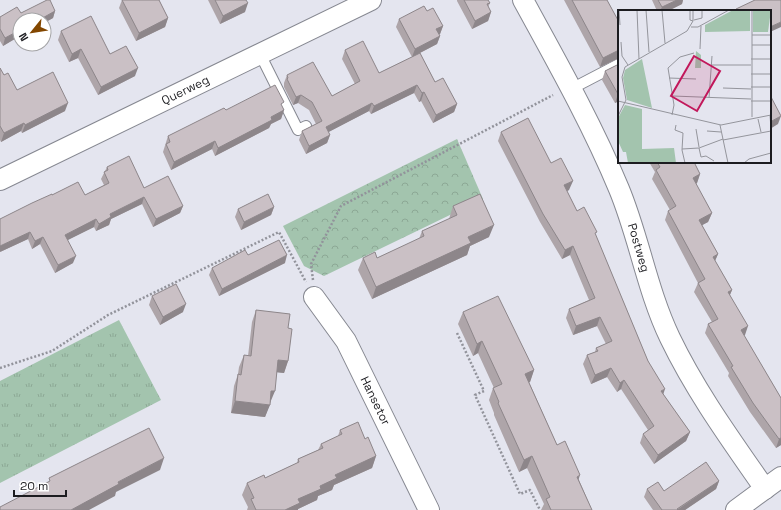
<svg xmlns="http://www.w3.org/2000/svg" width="781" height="510" font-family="'Space Grotesk',sans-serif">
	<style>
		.grass { fill: url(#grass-tufts) }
		.park { fill: url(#park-crowns) }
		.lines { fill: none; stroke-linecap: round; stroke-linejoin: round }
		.lane-casing { stroke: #868891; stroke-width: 12 }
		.street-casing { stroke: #868891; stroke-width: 22 }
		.path { stroke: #92939b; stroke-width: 2.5; stroke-dasharray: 2 2; stroke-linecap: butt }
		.lane { stroke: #fff; stroke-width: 10 }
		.street { stroke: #fff; stroke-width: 20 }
		.wall { fill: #aea5a9 }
		.shaded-wall { fill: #8d868a }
		.building { fill: #cac0c5; stroke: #8d868a }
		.labels { text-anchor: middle; stroke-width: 3; stroke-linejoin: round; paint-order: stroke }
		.street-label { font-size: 12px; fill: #1c1c20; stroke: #fff }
		.inset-road { fill: none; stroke: #94959c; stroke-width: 1 }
		.view { fill: #c2185b; fill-opacity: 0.15; stroke: #c2185b; stroke-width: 2 }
		.inset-edge { fill: none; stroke: #1c1c20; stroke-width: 2 }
	</style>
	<defs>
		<pattern id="grass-tufts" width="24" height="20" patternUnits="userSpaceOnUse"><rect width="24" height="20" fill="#a3c4ae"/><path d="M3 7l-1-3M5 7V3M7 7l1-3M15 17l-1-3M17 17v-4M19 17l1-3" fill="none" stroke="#8ca895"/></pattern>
		<pattern id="park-crowns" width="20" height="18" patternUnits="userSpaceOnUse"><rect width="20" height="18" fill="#a3c4ae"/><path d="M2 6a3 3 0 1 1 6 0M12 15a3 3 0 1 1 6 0" fill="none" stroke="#8ca895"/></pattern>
	</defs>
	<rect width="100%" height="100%" fill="#e4e5ef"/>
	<path class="grass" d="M119,320L161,400L0,483V381Z"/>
	<path class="park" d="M457,139L483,199L324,276L304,266L283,226Z"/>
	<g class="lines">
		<g class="lane-casing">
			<path id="lane" d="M260,54L298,130L306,126
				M571,89L619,64"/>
		</g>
		<g class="street-casing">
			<g id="street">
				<path id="s1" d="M523,0C557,62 592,124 619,189C639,237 647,290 670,338C696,392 731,440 765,489"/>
				<path id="s2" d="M0,180L371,0"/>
				<path id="s3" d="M314,297L346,341L429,510"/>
				<path d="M736,510L781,477"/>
			</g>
		</g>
		<path class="path" d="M313,280L311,264L341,206L553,95
			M457,333L484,391L475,395L520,494L530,490L540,510
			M0,368L52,351L108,315L279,232L306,282"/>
		<use href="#lane" class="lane"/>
		<use href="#street" class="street"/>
	</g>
	<path class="wall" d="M122,0H159L168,18L165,27L136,41L119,8Z
		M208,0H246L245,12L220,24Z
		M457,0H488L490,3L488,7L491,12L488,21L472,29L457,1Z
		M564,0H607L619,22V58L600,67Z
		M652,0H683L682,4L668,11H657Z
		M55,11L53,18L44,23V20L3,46L0,41V17L21,13Z
		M427,11L443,26L440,34H439L440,36L437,44L420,53L435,82L457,104L454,112L433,123L421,101L419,102L414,93L371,114L369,111L328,132L330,135L327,143L306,154L299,140L302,131L316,124L309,110L298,103L293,105L284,87V83L287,75L332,96L355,84L342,59L345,50L379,73L412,57L396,27L399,19Z
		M61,31L110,54L135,76L98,95L78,58L69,62L58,40Z
		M619,64V101L615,103L602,80L605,71Z
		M0,68L4,75L17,90L65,111L22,133L21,131L1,142L0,140Z
		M282,107L284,110L281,119L271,124L269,128L215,156L212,149L171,170L163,152L168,136L226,110Z
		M501,132L551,163L569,190L567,191L577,211L596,236L648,361L663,394L690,432L686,441L654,464L640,443L643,434L648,430L621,389L617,392L607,377L591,384L583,364L587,355L595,352L596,348L606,344L597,326L573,335L566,318L569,309L589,300L570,255L562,259L540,222L498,141Z
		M649,162H694L700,174L697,183L696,184L712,213L708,222L702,225L718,254L715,261L732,290L730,295L745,335L744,336L781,398V445L776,448L750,412L728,376L729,373L705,333L708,324L712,322L694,292L698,283L665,220L668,211L670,210L652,179L655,172Z
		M107,167L144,188L183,206L180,213L153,227L142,204L111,219L109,225L96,231L94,227L67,240L73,263L55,273L40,244L32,249L28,239L0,252L52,195H85L104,185L101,179Z
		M453,206L489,237L470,246L467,255L372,299L358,270L363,258H377L419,239L422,231L449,219Z
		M274,207L271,215L241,230L235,217L238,209Z
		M248,255L285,263L219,296L209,275L212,268Z
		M152,296L183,312L160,325L149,305Z
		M256,310L288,328V361L284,373L277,372L270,403L265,417L231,413L234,386L238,374L239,367L244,355L248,356L252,322Z
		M463,312L534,370L530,382H529L557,445L579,480L592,510H541L544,504L527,468L519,472L494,415V413L489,400L493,388H494L478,353L473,356L458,324Z
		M340,430L365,439L376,456L372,468L334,485L332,490L318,496L317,500L298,509V510H247L248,507L242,495L247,483L265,478L297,463L298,459L318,450L321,444L338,436Z
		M719,481L716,489L685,510H653L644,497L647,489L664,491Z"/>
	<path class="shaded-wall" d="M677,0H683L682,4L668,11H660L662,7Z
		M248,3L245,12L220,24L223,16Z
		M55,11L53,18L44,23V20H39Z
		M491,12L488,21L472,29L475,21Z
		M168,18L165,27L136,41L139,33Z
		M781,22V27L770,32V27Z
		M443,26L440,34L433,37L436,29Z
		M20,30V36L3,46L5,38Z
		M440,36L437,44L412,57L415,49Z
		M81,49L78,58L69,62L72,54Z
		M619,50V58L600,67L603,58Z
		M138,68L135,76L98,95L101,87Z
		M417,85L414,93L371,114L374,106Z
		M424,92L421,101L419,102L422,93Z
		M618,94H619V101L615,103Z
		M301,95L298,103L293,105L296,97Z
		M68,103L65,111L22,133L25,125Z
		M372,103L369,111L323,135L326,127Z
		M457,104L454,112L433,123L436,115Z
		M284,110L281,119L271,124L269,128L215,156L218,148L271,117Z
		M781,116L778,124L770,129V122Z
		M24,123L21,131L1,142L4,133Z
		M330,135L327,143L306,154L309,146Z
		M215,141L212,149L171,170L174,162Z
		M700,174L697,183L690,187L693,178Z
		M573,181L569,190L561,194L564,185Z
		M144,197L142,204L111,219L109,225L96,231L99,224L110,214Z
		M183,206L180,213L153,227L156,219Z
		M274,207L271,215L241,230L244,222Z
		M712,213L708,222L695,229L699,220Z
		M96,219L94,227L62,243L65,235Z
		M494,225L489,237L470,246L467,255L372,299L376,287L468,237Z
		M30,232L28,239L0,252V246Z
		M43,237L40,244L32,249L35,241Z
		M573,246L570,255L562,259L565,250Z
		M718,254L714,263L713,257Z
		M287,255L285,263L219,296L222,289Z
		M76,256L73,263L55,273L58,265Z
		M732,290L728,299V292Z
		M186,304L183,312L160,325L163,317Z
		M600,317L597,326L573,335L576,326Z
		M748,326L745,335L738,339L741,330Z
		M482,341L478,353L473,356L477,344Z
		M278,360L288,361L284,373L274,372Z
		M611,368L607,377L591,384L595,375Z
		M534,370L530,382L521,386L525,374Z
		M624,380L621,389L617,392L620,383Z
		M665,389L662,398L661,391Z
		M271,391H275L270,403H267Z
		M235,401L270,405L265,417L231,413Z
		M690,432L686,441L654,464L658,455Z
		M781,438V445L776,448L779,439Z
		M376,456L372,468L334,485L332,490L318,496L317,500L298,509V510H285L298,499L320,486L335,475Z
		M532,456L527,468L519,472L524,460Z
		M164,458L160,470L116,492L115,496L89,510H71L118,482Z
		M580,475L576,487L577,477Z
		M719,481L716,489L685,510H677Z"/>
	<path class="building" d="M47,0H50L55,11L39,20H20V30L5,38L0,29V17L17,7L21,13Z
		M122,0H159L168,18L139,33Z
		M215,0H246L248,3L223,16Z
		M464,0H488L490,3L487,4L491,12L475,21Z
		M572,0H607L619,22V50L603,58Z
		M658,0H677L662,7Z
		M755,0H781V22L770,27V11H738L736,9Z
		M424,6L427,11L433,8L443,26L436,29L440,36L415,49L399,19Z
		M91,16L110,54L126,46L138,68L101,87L81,49L72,54L61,31Z
		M363,41L379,73L420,53L435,82L443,78L457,104L436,115L424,92L422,93L417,85L374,106L372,103L326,127L330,135L309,146L302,131L322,121L312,102L301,95L296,97L287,79L288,78L287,75L313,62L332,96L360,81L345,50Z
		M619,64V94H618L605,71Z
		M0,68L4,75L8,73L17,90L53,72L68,103L25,125L24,123L4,133L0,126Z
		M275,85L284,102L281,104L284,110L271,117L272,120L218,148L215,141L174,162L166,144L170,142L168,136L224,108L226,110Z
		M770,95L781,116L770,122Z
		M528,118L551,163L561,158L573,181L564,185L577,211L584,207L597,232L595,233L648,361L665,389L661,391L690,432L658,455L643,434L654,426L624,380L620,383L611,368L595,375L587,355L598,351L596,348L612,341L600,317L576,326L569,309L595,298L573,246L565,250L543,214L501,132Z
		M129,156L144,188L168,176L183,206L156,219L144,197L110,214L111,217L99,224L96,219L65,235L76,256L58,265L43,237L35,241L30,232L0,246V219L32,203L52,194V195L78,182L85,195L109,183L104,172L108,170L107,167Z
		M657,162H694L700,174L693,178L712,213L699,220L718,254L713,257L732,290L728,292L748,326L741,330L781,398V438L779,439L753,403L731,367L733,366L708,324L718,319L698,283L705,279L668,211L676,206L656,170L660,167Z
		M268,194L274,207L244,222L238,209Z
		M480,194L494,225L468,237L471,243L376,287L363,258L375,252L377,258L424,236L422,231L457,215L453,206Z
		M279,240L287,255L222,289L212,268L245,250L248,255Z
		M176,284L186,304L163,317L152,296Z
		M498,296L534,370L525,374L557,445L565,441L580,475L577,477L592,510H551L546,499L550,497L532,456L524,460L498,403L499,402L493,388L502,384L482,341L477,344L463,312Z
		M256,310L290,314L288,328L292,329L288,361L278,360L275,391H271L270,405L235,401L238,374L241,375L244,355L251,356Z
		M358,422L365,439L368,437L376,456L335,475L337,478L320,486L321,489L298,499L300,503L285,510H256L251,499L254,498L247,483L264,475L265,478L299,462L298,459L323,448L321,444L342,434L340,430Z
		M149,428L164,458L118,482L119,484L71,510H0V507L50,481L49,478Z
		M706,462L719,481L677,509L678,510H662L647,489L658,482L664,491Z"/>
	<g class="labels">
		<g class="street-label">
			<text dy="4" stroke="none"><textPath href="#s2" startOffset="206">Querweg</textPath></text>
			<text dy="4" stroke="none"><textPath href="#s1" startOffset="274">Postweg</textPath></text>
			<text dy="4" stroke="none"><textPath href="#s3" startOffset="121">Hansetor</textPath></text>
		</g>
	</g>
	<g transform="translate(618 10)">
		<rect width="153" height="153" fill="#e4e5ef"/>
		<path d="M115,0H132V21L87,22V15ZM78,41L83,45V58H77ZM24,49L34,98L9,90L5,68L7,60ZM7,95L24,99V139L56,138L58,153H10L8,142H5L0,131V108Z" fill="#a3c4ae"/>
		<path d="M135,0H153L150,22H135Z" fill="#a3c4ae"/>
		<path class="inset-road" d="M1,0L2,15M19,0L21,49M28,0L31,42M44,0L47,33M72,0V10L75,11M76,10L84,8V0M73,17H80L111,0M134,25H153M3,32L4,46L10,55M134,35H153M82,39L83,16M133,49H153M93,55H133M133,64H153M51,68L78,69M133,77H153M105,78L133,79M55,86L133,89M91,88L94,46M0,91L103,115L153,105M133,91H153M54,105L56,95L50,58L62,47L76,43M152,105L153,119M0,106L8,90L4,67L7,57L69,21L75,11V0M134,107V0M140,109L143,122M58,115L57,120L65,123L64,140L67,153M102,115L110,153M78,119L81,137M89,121L103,122M105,130L153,121M81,138L83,147L88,146L96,151M64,139L81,138L105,129M126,153L131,149L153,143"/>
		<path class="view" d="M76,46L102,61L79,101L53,86Z"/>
		<rect width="153" height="153" class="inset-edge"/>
	</g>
	<g transform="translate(32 32) rotate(240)"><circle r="19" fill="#ffffff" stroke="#a4a4a6"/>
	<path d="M0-3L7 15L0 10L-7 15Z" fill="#834700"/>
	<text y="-6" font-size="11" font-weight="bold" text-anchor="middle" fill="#1c1c20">N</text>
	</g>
	<path d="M14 490v6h52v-6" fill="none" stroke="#1c1c20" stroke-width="2"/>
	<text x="20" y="490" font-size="12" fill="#1c1c20" stroke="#ffffff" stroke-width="3" paint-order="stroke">20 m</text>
</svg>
